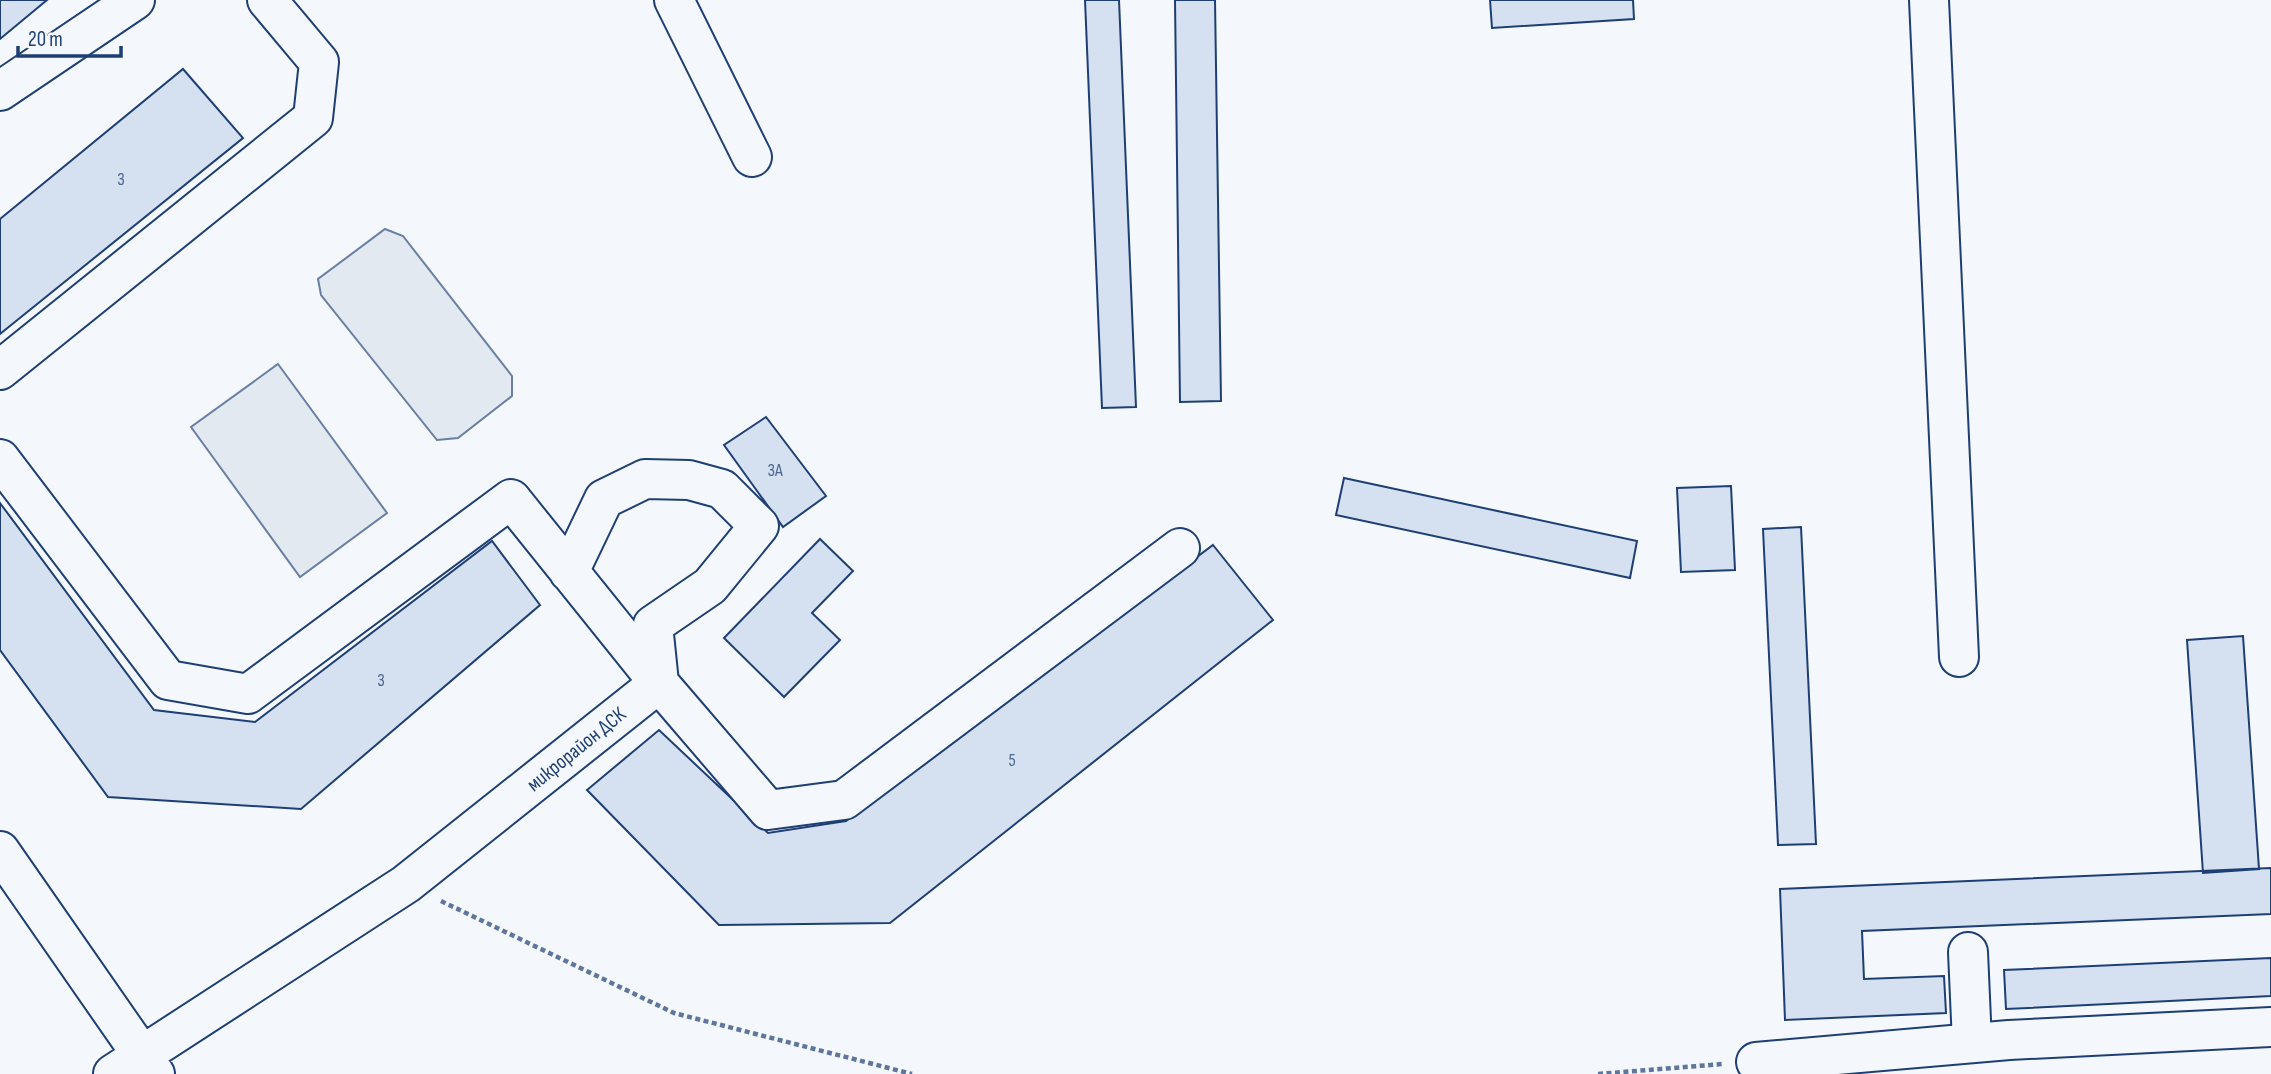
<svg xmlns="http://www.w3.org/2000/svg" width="2271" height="1074" font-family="'Sofia Sans Condensed',sans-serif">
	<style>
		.green { fill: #e3e9f0; stroke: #687fa3; stroke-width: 2 }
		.building { fill: #d5e0f0; stroke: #1d3f73; stroke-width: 2 }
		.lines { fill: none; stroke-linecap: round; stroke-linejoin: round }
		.minor-casing { stroke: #1d3f73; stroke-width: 42 }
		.path { stroke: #5e769c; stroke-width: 4.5; stroke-dasharray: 5 3.5; stroke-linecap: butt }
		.minor { stroke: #f4f7fb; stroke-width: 38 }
		.labels { text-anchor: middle; stroke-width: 5; stroke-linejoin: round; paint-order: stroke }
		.number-label { font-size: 18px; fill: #4b6792 }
		.street-label { font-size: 21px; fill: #1d3f73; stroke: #f4f7fb }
	</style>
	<rect width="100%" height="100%" fill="#f4f7fb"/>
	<path class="green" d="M385,229L403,236L512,376V396L458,438L437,440L321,295L318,279Z
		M278,364L387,513L300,577L191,427Z"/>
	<path class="building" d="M0,0H47L0,39Z
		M1085,0H1119L1136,407L1102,408Z
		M1175,0H1215L1221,401L1180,402Z
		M1490,0H1633L1634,19L1492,28Z
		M183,69L243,138L0,334V219Z
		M766,417L826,496L783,527L724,445Z
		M1344,478L1637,541L1630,578L1336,515Z
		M1731,486L1735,570L1681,572L1677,488Z
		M0,503L154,710L255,722L492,541L540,605L301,809L108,797L0,650Z
		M1801,527L1816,844L1778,845L1763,529Z
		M820,539L853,571L812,613L840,640L784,697L724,638Z
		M1213,545L1273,620L890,923L719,925L587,790L659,730L768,833L846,821Z
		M2243,636L2259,869L2203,873L2187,640Z
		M2271,868V914L1862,931L1864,979L1944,976L1946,1013L1785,1020L1780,889Z
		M2271,958V996L2006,1009L2004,970Z"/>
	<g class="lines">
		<g class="minor-casing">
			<path id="minor" d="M674,0L752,157
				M1929,0L1959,657
				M0,91L135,0
				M0,370L313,118L319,62L267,0
				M0,459L168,680L248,694L511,499L659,683L768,810L844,800L1180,548
				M0,851L155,1074
				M1968,952L1972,1043
				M1756,1062L2009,1040L2271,1027
				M113,1074L406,884L659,683L653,625L710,586L759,526L722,489L689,480L645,479L604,499L569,572"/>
		</g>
		<path class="path" d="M441,901L674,1013L912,1074
			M1598,1074L1723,1064"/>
		<use href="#minor" class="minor"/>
	</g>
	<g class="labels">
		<g class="number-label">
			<text x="121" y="185">3</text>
			<text x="775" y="476">3А</text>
			<text x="381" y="686">3</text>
			<text x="1012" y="766">5</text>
		</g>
		<g class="street-label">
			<text transform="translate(576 749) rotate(-39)" y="7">микрорайон ДСК</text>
		</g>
	</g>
	<path d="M18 46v10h103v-10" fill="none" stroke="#1d3f73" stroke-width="3.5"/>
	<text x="28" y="46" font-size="21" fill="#1d3f73" stroke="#f4f7fb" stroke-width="5" paint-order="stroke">20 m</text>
</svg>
